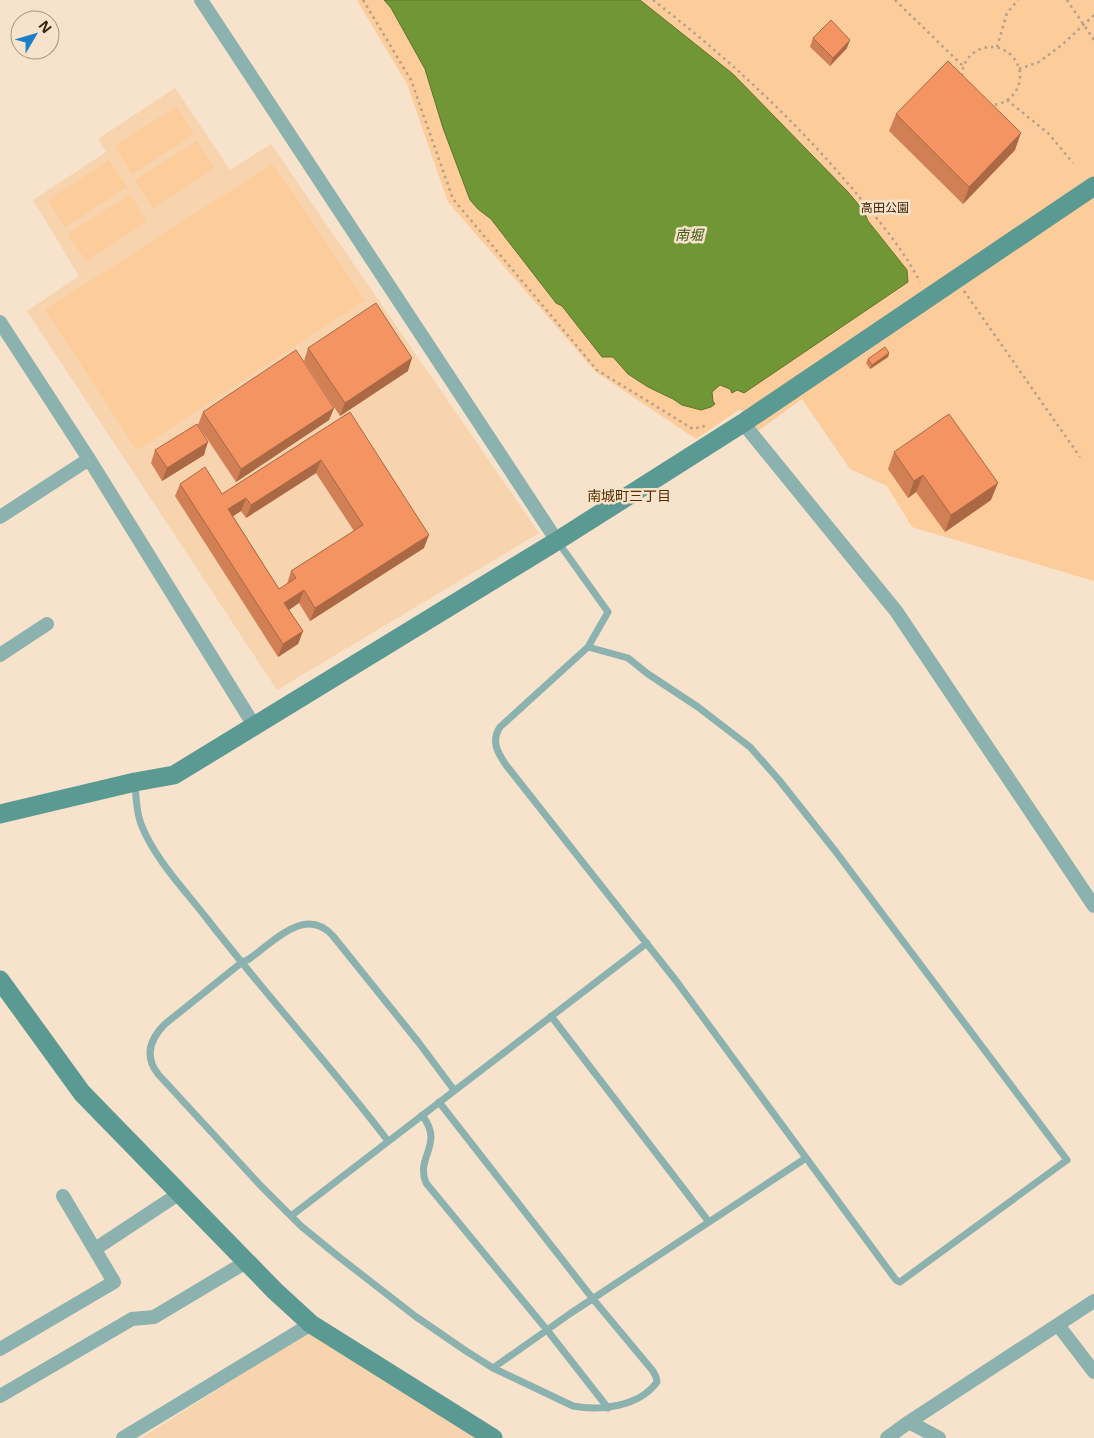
<svg xmlns="http://www.w3.org/2000/svg" width="1094" height="1438" font-family="'Noto Sans','Noto Sans JP',sans-serif">
	<style>
		.built { fill: #f7d3ae }
		.green { fill: #fccc9a }
		.water { fill: #719635; stroke: #607429 }
		.lines { fill: none; stroke-linecap: round; stroke-linejoin: round }
		.path { stroke: #b5a08a; stroke-width: 2.5; stroke-dasharray: 2.5 4; stroke-linecap: butt }
		.lane { stroke: #8bb2ae; stroke-width: 7 }
		.street { stroke: #8bb2ae; stroke-width: 14 }
		.secondary { stroke: #5b9993; stroke-width: 19 }
		.wall { fill: #d17f54; fill-rule: evenodd }
		.shaded-wall { fill: #aa6845 }
		.building { fill: #f39462; stroke: #aa6845; fill-rule: evenodd }
		.labels { text-anchor: middle; stroke-width: 5; stroke-linejoin: round; paint-order: stroke }
		.park-label { font-size: 12px; fill: #402400; stroke: #f7e2cc }
		.water-label { font-size: 14px; font-style: italic; fill: #415a16; stroke: #f7e2cc }
		.neighbourhood-label { font-size: 14px; fill: #533000; stroke: #f7e2cc }
	</style>
	<rect width="100%" height="100%" fill="#f7e2cc"/>
	<path class="built" d="M175,88L230,170L271,144L539,533L277,690L27,311L79,276L33,200L106,152L98,139Z
		M309,1332L481,1438H141Z"/>
	<path class="green" d="M357,0H1094V581L912,527L887,486L850,469L802,399L758,431L740,409L696,439L596,372L448,202L407,84Z
		M176,107L194,134L132,174L115,146Z
		M197,141L214,168L153,208L135,180Z
		M109,160L127,187L65,227L48,200Z
		M272,164L365,300L137,450L45,310Z
		M130,194L147,222L86,261L68,234Z"/>
	<path class="water" d="M384,0H640L733,74L848,192L864,211L868,221L907,270L908,282L744,393L737,390L732,393L730,389L720,385L712,392L713,401L715,404L711,407L701,410L682,405L673,399L648,387L628,374L613,357H602L562,306L556,303L491,219L478,209L470,200L443,128L425,69L391,8Z"/>
	<g class="lines">
		<path class="path" d="M363,0L411,80L453,199L597,370L693,429L708,425
			M653,0C727,57 796,121 856,193C880,222 903,249 920,282
			M895,0L964,67
			M1067,0L1094,40
			M997,47L1007,13L1018,0
			M962 76a29 29 0 1 1 58 0a29 29 0 1 1-58 0Z
			M1019,69L1039,62L1063,44L1094,15
			M1007,100L1049,134L1073,163
			M964,291L1080,457"/>
		<path class="lane" d="M558,542L608,612L588,647L500,727C491,741 497,752 506,765L677,982L887,1268L896,1280L900,1282L1067,1160L836,852L779,780L750,747L698,707L648,674L628,658L588,647
			M135,783C136,796 136,811 141,824C155,860 185,890 208,920C266,995 330,1065 388,1141
			M551,1016L709,1222
			M439,1102L593,1299L653,1371L656,1377L657,1382C639,1407 600,1411 573,1406L493,1368L466,1351L415,1316L339,1257L301,1226L260,1185L158,1074C144,1056 150,1039 165,1024L241,963L249,959C274,942 305,905 333,936L419,1043L454,1090
			M422,1115C445,1145 415,1156 426,1183L547,1330L608,1408
			M291,1216L647,943
			M493,1368L571,1313L806,1158"/>
		<path class="street" d="M201,0L557,541
			M0,322L89,459L255,727
			M743,423L896,611L1094,906
			M0,517L89,459
			M0,655L47,624
			M95,1249L180,1193
			M1058,1325L1094,1372
			M0,1349L114,1282L63,1196
			M0,1396L132,1319L154,1317L246,1262
			M909,1422L939,1438
			M123,1438L311,1324
			M887,1438L909,1422L1094,1301"/>
		<path class="secondary" d="M0,814L135,782L174,775L557,541L743,423L1094,186
			M0,980L82,1093L275,1291L311,1324L493,1438"/>
	</g>
	<path class="wall" d="M813,38L847,48L830,66L810,47Z
		M896,114L1015,150L963,204L889,131Z
		M308,348L408,371L340,416L304,361Z
		M889,353L888,357L870,369L866,363L868,359Z
		M334,408L329,420L236,482L198,425L203,412Z
		M350,412L424,548L310,621L299,603L289,610L303,631L298,644L278,657L175,496L180,484L222,494ZM316,473L354,531L291,571L287,584L279,589L233,516L241,511L246,518Z
		M155,450L204,455L162,481L151,463Z
		M894,452L991,500L945,532L916,492L908,498L888,469Z"/>
	<path class="shaded-wall" d="M850,40L847,48L830,66L833,58Z
		M1021,133L1015,150L963,204L969,187Z
		M889,353L888,357L870,369L872,365Z
		M412,358L408,371L340,416L345,403Z
		M334,408L329,420L236,482L241,469Z
		M208,442L204,455L162,481L167,468Z
		M321,460L316,473L246,518L251,505Z
		M923,475L916,492L908,498L914,481Z
		M998,483L991,500L945,532L951,515Z
		M246,498L241,511L224,522L228,509Z
		M429,535L424,548L310,621L315,608Z
		M304,590L299,603L280,616L284,603Z
		M303,631L298,644L278,657L283,644Z"/>
	<path class="building" d="M831,20L850,40L833,58L813,38Z
		M948,61L1021,133L969,187L896,114Z
		M376,303L412,358L345,403L308,348Z
		M885,347L889,353L872,365L868,359Z
		M296,350L334,408L241,469L203,412Z
		M350,412L429,535L315,608L304,590L284,603L303,631L283,644L180,484L205,467L222,494ZM321,460L363,525L291,571L296,578L279,589L228,509L246,498L251,505Z
		M949,414L998,483L951,515L923,475L914,481L894,452Z
		M197,424L208,442L167,468L155,450Z"/>
	<g class="labels">
		<g class="park-label">
			<text x="885" y="212">高田公園</text>
		</g>
		<g class="water-label">
			<text x="689" y="240">南堀</text>
		</g>
		<g class="neighbourhood-label">
			<text x="629" y="501">南城町三丁目</text>
		</g>
	</g>
	<g transform="translate(35 35) rotate(52)"><circle r="24" fill="#f7e2cc" stroke="#ab967f"/>
	<path d="M0-4L9 19L0 12L-9 19Z" fill="#1c7fca"/>
	<text y="-8" font-size="14" font-weight="bold" text-anchor="middle" fill="#38230c">N</text>
	</g>
</svg>
